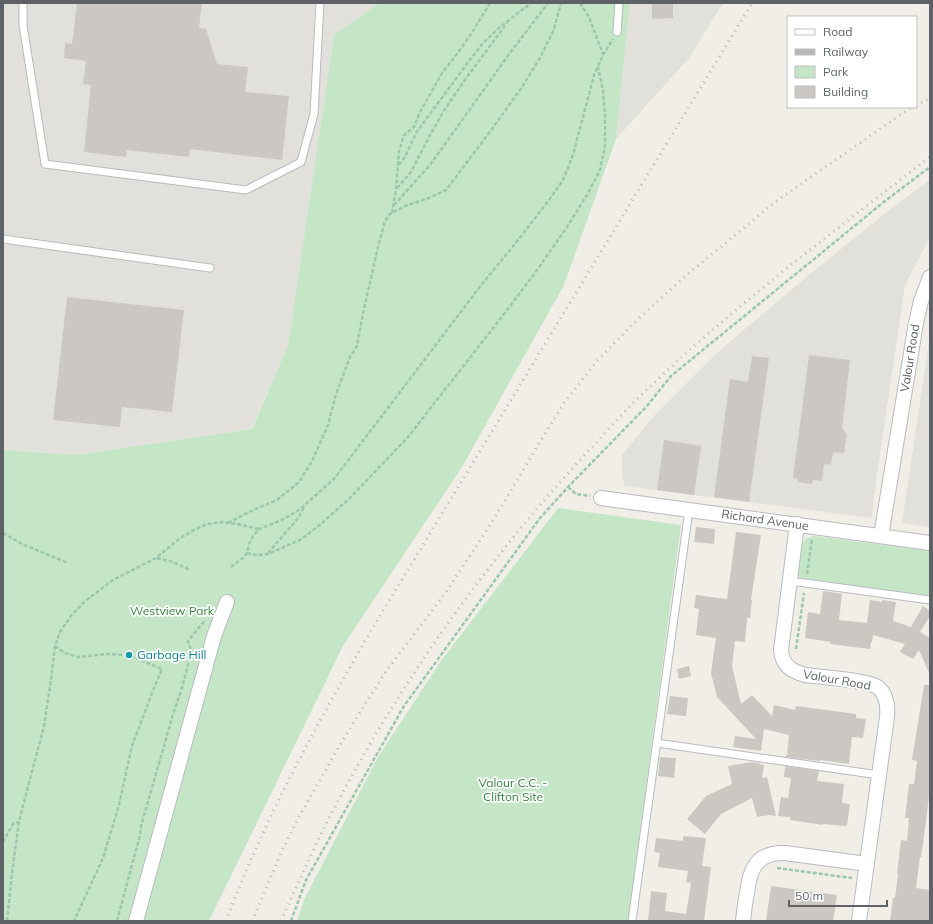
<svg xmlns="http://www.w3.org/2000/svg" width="933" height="924" font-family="Mulish,sans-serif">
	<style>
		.industrial { fill: #e1e0da }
		.green { fill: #c4e6c6 }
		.building { fill: #cbc8c3 }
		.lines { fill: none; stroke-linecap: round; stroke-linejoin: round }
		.lane-casing { stroke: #b8bbbf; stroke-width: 9 }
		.street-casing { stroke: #b8bbbf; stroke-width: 16 }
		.path { stroke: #9dc7ad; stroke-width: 2.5; stroke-dasharray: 4 2; stroke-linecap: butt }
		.lane { stroke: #fff; stroke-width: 7 }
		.street { stroke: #fff; stroke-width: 14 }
		.rail { stroke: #b6b7b7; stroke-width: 3; stroke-dasharray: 1 5; stroke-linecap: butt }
		.culture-dot { fill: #0f9aa8; stroke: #fff; stroke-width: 1.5 }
		.labels { text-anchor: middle; stroke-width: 3.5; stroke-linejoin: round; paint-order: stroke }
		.street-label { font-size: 12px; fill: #5e6166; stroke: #fff }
		.park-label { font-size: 12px; fill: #378440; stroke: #fff }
		.culture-label { font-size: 12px; fill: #0d838f; stroke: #fff; text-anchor: start }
	</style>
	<rect width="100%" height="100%" fill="#f0eee6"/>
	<path class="industrial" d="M4,3H379L334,35L288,345L251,429L75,455L3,450Z
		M630,3H723L689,58L616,139Z
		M930,180V237L905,285L875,488L872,518L624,486L622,472V455L652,418L718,352L804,279L893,207Z
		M930,335V527L902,523Z"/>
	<path class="green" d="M379,3H630L616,139L564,285L462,467L343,646L209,921H3V450L75,455L252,429L288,345L334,35Z
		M558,508L681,525L628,921H297L304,900L378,757L441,661Z
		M814,536L930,551V596L801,578L798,575L802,544C805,539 809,537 814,536Z"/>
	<path class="building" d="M77,3H202L199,28L206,29L217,64L248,67L245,92L289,96L282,160L190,149L189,157L127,150L126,157L84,152L91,85L83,84L86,61L64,58L65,43L72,44Z
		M652,3H673V18L652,19Z
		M67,297L184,310L172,412L122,407L120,427L53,420Z
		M809,355L850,360L842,428L847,435L844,453L833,452L831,465L824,464L822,481L813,480L812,484L798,482V479L793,478Z
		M752,356L769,358L749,502L714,497L730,379L748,382Z
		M664,440L701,446L694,495L657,490Z
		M696,527L715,529L714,544L694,542Z
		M736,532L761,535L751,600H752L750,618H747L745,642L735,641L732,666L741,704L752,695L772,716L774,705L795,710L796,706L856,714V718L866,719L863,738L852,737L849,764L820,760V761L786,757V755L791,754H787L789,735L764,729L761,751L733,747L735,736L756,739L717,697L711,673L716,638L696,635L699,609L694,608L696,595L727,599Z
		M823,591L842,594L839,620L867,623L870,600L882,602V600L896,602L893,621L911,627L923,606L930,611V616L920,632L930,638V675L919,650L913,659L900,652L905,644L873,635L872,642H871L870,649L830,644L831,642L805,638L808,612L820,614Z
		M689,666L691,676L679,679L677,669Z
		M924,685H930V788L925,829L921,857H920L916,888L930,890V921H890L893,898H895L898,875L897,874L901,840L907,841L909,818H905L909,784H914L917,761L912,760Z
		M670,696L688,698L686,716L667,714Z
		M660,757L676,758L674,778L658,776Z
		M752,762L760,763L759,764L764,765L762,778L767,777L776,816L769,815L757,817L752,798L721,814L705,834L687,819L706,796L732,784L728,766Z
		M785,766L819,771L817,781L844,784L842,803L850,804L847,826L823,824V825L790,820V817L778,816L781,797L788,798L791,778L784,777Z
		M683,836L706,838L702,866L711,867L704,921H648L651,891L667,893L665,911L686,914L691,883L686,882L688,871L658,867L660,853L654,852L656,838L683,841Z
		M771,886L837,895L833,921H766Z"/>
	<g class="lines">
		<g class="lane-casing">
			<path id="lane" d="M23,3V25L45,164L246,190L301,162L314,114L320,3
				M617,32L619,3
				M3,239L210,268
				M790,581L930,600
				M657,743L879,775
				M632,921L689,510"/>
		</g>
		<g class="street-casing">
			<path id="street" d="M601,498L930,543
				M797,524L781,650C782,665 791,671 805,675C820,677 870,680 879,688C887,696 888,707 887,717L859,921
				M881,536L916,323L921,301L930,277
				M136,921L214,636L227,602
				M743,921C744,912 745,902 747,893C750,868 757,852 785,853L867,864"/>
		</g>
		<path class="path" d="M580,3L589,17L603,54
			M399,165L405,157L416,133L466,65L483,43L499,28L531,3
			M397,188L411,172L429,137L443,112L467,77L507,23
			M394,205L430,165L510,53L548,3
			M392,213L396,189L399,151L404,135L414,127L419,114L442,73L457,54L473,31L490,3
			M568,487L576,494L590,496
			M228,523L253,510L277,500L299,482L312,461L328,425L336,394L350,357L357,346L363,313L378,247L385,221L390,214L405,206L429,198L446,190L492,129L522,87L540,58L554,29L561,3
			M3,533L22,544L68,563
			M247,553L256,555L268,554L302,539L322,523L350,498L408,437L504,314L535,273L567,227L587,195L600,170L605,146V116L603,90L598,67
			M268,553L299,517L304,507
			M157,558L173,562L190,570
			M231,567L244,557L247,553L249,544L253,536L259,529L282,520L299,510L334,479L482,284L515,244L549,200L563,180L573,155L594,75L603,55L613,39
			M807,574L812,539
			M55,646L65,653L78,657L108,654L129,655L162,669L152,693L132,746L125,777L119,805L103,858L74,921
			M796,649L804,593
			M3,842L13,824L19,822
			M777,868L852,878
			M7,921L12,873L19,821L44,726L51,680L55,646L60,632L71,616L84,602L113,580L156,558L179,539L194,530L207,524L222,522L237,524L259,529
			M117,921L140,835L141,826L174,711L181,691L189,661L191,650L188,641L205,620
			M291,921L306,880L404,706L540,518L568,487L647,406L671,376L885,201L930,167"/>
		<use href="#lane" class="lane"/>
		<use href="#street" class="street"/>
		<path class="rail" d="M916,106L930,98
			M226,921C265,817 319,720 375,624L752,3
			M252,921L282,851L299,817L338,748L365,704L387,670L446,592L492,522L537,447L564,403L597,361L631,326L682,279L775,202L906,111L914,107
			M281,921C296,888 310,856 326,824C398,684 489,556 597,442C609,428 622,414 635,401C726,312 829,235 930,157"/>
	</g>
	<circle class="culture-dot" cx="129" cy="655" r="4"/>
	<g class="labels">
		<g class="street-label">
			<text transform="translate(910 358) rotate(-81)" y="4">Valour Road</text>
			<text transform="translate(765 520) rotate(8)" y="4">Richard Avenue</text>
			<text transform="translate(837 680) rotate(10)" y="4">Valour Road</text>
		</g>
		<g class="park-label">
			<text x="172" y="615">Westview Park</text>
			<text x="513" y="787">Valour C.C. -<tspan x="513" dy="14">Clifton Site</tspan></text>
		</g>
		<g class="culture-label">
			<text x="137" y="659">Garbage Hill</text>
		</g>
	</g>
	<rect width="933" height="924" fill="none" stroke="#5e6166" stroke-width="8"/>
	<rect x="787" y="16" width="130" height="92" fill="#ffffff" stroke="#bfc0c2"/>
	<rect x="795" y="29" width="20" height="6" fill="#ffffff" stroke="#bfc0c2"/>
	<text x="823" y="36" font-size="12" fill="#5e6166">Road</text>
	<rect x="795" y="49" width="20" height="6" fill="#b6b7b7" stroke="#bfc0c2"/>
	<text x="823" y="56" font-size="12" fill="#5e6166">Railway</text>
	<rect x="795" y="66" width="20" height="12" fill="#c4e6c6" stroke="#bfc0c2"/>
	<text x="823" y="76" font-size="12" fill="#5e6166">Park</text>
	<rect x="795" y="86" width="20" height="12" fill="#cbc8c3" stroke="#bfc0c2"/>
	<text x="823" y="96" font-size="12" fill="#5e6166">Building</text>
	<path d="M789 900v6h98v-6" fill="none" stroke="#5e6166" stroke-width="2"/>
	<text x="795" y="900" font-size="12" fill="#5e6166" stroke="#ffffff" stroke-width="3" paint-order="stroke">50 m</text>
</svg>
